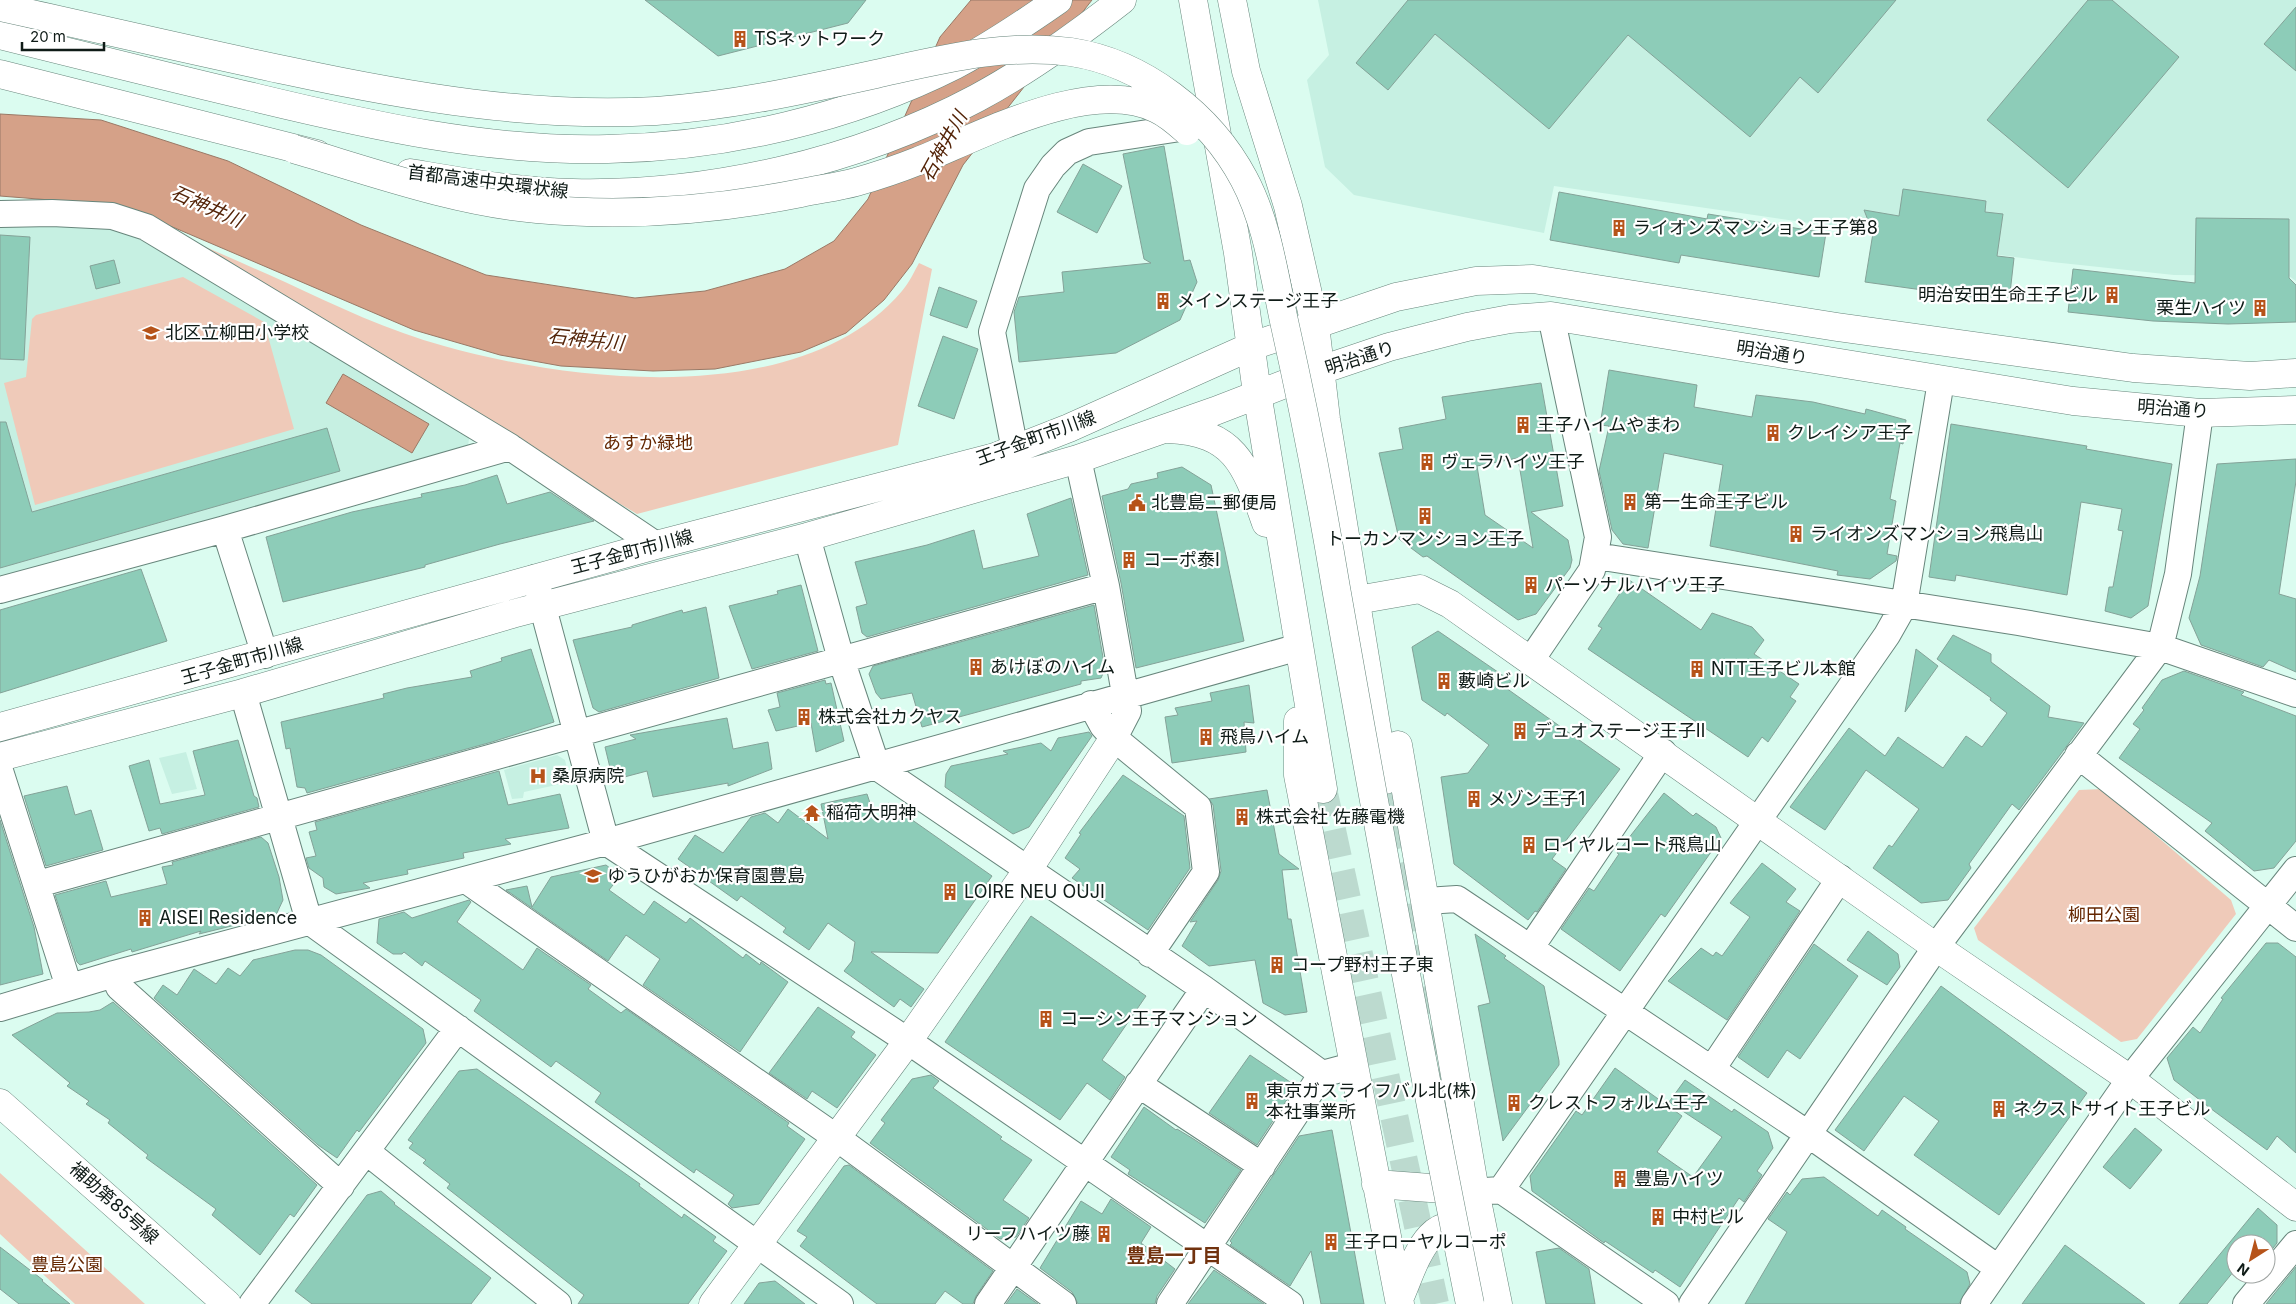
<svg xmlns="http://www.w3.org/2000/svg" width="2296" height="1304" font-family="Inter,'Noto Sans JP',sans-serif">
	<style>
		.built { fill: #c6f0e2 }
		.green { fill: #efcab9 }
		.water { fill: #d5a188; stroke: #9a7966 }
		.building { fill: #8dccb8; stroke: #84a298; fill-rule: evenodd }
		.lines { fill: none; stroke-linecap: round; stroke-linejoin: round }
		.primary-tunnel { stroke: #bcdacf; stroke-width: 28; stroke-dasharray: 28 14; stroke-linecap: butt }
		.minor-casing { stroke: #68867c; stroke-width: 28 }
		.tertiary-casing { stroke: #68867c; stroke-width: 29 }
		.primary-casing { stroke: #68867c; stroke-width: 29 }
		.motorway-casing { stroke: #68867c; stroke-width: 29 }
		.minor { stroke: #fff; stroke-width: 26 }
		.tertiary { stroke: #fff; stroke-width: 28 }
		.primary { stroke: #fff; stroke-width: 28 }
		.motorway { stroke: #fff; stroke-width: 28 }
		.motorway-bridge-casing { stroke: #68867c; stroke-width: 29; stroke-linecap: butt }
		.motorway-bridge { stroke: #fff; stroke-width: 28 }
		.labels { text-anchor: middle; stroke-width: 4.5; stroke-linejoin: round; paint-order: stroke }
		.poi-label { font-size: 18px; fill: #0f1b17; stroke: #fff; text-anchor: start }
		.street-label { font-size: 18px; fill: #0f1b17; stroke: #fff }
		.park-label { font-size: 18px; fill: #642600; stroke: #fff }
		.water-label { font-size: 19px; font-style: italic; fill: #532307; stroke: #fff }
		.neighbourhood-label { font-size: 19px; font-weight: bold; fill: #71320e; stroke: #fff }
	</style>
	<rect width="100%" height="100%" fill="#dbfcf0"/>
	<path class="built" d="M1318,0H2296V281L2289,276L2174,275L2052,262L1917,244L1830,226L1554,186L1544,233L1354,195L1325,167L1307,80L1329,55Z
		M96,222L132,235L470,432L467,453L0,578V225Z
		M186,752L197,789L172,794L159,758Z
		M557,755L565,760L570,782L524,792L523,798L512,799L504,770Z"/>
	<path class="green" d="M156,225C199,244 242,263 285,282C336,306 389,331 444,346C576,383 802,409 902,291C909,283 914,272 919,263L932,269L898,445L637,514Z
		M183,277L264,322L294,429L35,505L4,383L26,377L32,319L36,315Z
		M2102,789L2231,900L2236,914L2137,1039L2121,1042L1978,940L1974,928L2079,790Z
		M0,1173L145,1304H75L0,1234Z"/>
	<path class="water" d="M971,0H1092L963,165L912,264L884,300L846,333L801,352L715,369L653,371L561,366L500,355L414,330L175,228L114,205L0,196V114L101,120L228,161L361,225L486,275L635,298L705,291L785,269L834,241L868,199L940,37Z
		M343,374L429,424L412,453L326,403Z"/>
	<path class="building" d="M645,0H866L848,23L718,56Z
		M1408,0H1896L1818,93L1800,77L1750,137L1628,35L1549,129L1435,34L1388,90L1356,63Z
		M2088,0H2112L2179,57L2068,188L1987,120Z
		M2296,7V71L2264,44Z
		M1164,146L1184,261L1190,260L1197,282L1180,320L1116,353L1019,362L1014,312L1019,297L1064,292L1062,272L1151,263L1144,259L1123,154Z
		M1083,164L1122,186L1097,233L1057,212Z
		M1903,189L1986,201L1985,212L2003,214L1997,256L2014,258L2009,302L1865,282L1873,233L1864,210L1899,216Z
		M1559,192L1707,219L1708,214L1826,233L1819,277L1681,255L1679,263L1550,240Z
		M2196,218L2289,219V278L2296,285V322L2228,324L2153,321L2068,312L2073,269L2195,283Z
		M0,235L30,237L24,360L0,359Z
		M114,260L120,283L96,289L90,266Z
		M939,287L977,301L967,328L930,315Z
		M943,336L978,349L954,419L918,406Z
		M1609,370L1697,385L1694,407L1752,417L1756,395L1813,402L1865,414L1866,409L1906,420L1903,444L1900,443L1890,499L1896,501L1887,554L1897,556L1896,561L1870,579L1837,575L1838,571L1710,546L1723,465L1664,453L1648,548L1623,544L1612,530L1599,471L1609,426L1600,425Z
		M1541,383L1563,506L1531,512L1568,540L1572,560L1570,568L1536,614L1518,620L1427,556L1423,557L1399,539L1379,453L1403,449L1399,428L1446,419L1442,397ZM1518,458L1533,548L1485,515L1477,466Z
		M0,422H6L32,512L327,428L340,471L0,568Z
		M1951,424L2087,446L2086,449L2172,464L2148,606L2131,618L2105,611L2109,587H2113L2123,531L2118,530L2122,509L2081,502L2067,595L1956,575L1955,581L1929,577Z
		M2296,459V481L2279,594L2296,599V672L2269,660L2263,667L2201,645L2189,618L2200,576L2217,464Z
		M1182,467L1211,485L1244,641L1136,668L1121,583L1102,496L1128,489L1131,484L1158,478L1157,473Z
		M497,475L507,504L550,492L594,521L500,544L425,565V567L283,602L266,537L352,512L422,497L421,494L465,485Z
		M1071,498L1088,575L867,637L862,633L856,607L867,604L855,562L927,545L974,530L983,569L1039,556L1027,514Z
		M141,569L167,641L0,693V610Z
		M1622,575L1701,630L1712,613L1752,627L1764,640L1754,654L1799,684L1790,697L1796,701L1768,742L1762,737L1748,757L1588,649L1602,628L1598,626L1624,587Z
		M801,585L818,651L752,669L729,606L778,594L777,591Z
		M1094,605L1105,669L1101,678L1081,681V684L922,727L912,693L881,699L876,693L869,674L873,666Z
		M706,607L719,678L599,712L593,708L573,640L632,627V625L682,610L683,613Z
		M1438,631L1511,681L1506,688L1620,769L1552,859L1566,869L1537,912L1535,911L1528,920L1454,864L1441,777L1468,773L1489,745L1447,713L1445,716L1422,700L1412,647Z
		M1953,635L1991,654V662L2050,706L2048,717L2084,723L2019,810L2012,804L1969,864L1971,868L1948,900L1921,903L1873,868L1889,845L1892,847L1919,809L1866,770L1825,830L1790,807L1849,728L1885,756L1898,737L1943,768L1966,736L1982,747L2007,713L1990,700L1991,698L1937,659Z
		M531,649L554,722L492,742L307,793L305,788L297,787L290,748L286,749L281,722L384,698L383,694L407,688L472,677L470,671L502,661L501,658Z
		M1916,649L1938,666L1905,712Z
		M2184,671L2244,692L2241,695L2296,716V841L2274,868L2254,871L2205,831L2212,823L2119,758L2140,729L2133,724L2144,710L2142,708L2162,680Z
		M825,680L826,684L831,683L844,741L816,752L811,723L776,731L768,710L780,707L777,693Z
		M1249,685L1254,723L1244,722L1246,752L1172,763L1165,717L1178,715L1175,708L1212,701L1210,693Z
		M727,718L733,749L768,742L772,769L728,786V783L653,797L647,771L613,780L605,747L636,739L630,735Z
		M1089,732L1092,736L1029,827L1013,834L945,787L946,774L951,766L1008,754L1003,751L1041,743L1051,751L1058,738Z
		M238,740L254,796L257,798L259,807L162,834L160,828L149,831L129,766L149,760L160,804L205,795L193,751Z
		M499,771L508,805L560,794L569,828L505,839L511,844L463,853L464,858L407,870L408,874L363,883L370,888L336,894L324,887L323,878L309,868L306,858L316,856L309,832L317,830L315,822Z
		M1123,775L1184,816L1190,868L1148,930L1072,878L1080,869L1065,858L1081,834L1079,833Z
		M67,786L75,815L91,810L103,850L46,866L24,796Z
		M1267,790L1279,854L1299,869L1282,870L1288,919H1291L1307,1012L1285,1015L1263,1003L1255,960L1209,966L1182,946L1197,921L1190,922L1218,880L1221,871L1213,805L1209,799Z
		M1664,793L1693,816L1696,813L1716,827L1721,838L1665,917L1661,914L1620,971L1561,929L1589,888L1594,891L1619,854L1617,853Z
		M867,794L876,821L888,803L992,876L938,953L871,952L924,989L911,1007L900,999L894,1007L844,971L852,961L855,942L828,923L809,950L783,932L786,928L741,896L737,901L678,859L695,835L723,853L751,817L765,813L778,823L788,809L828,839L821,804Z
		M0,820L34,927L43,974L0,985Z
		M261,837L268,843L279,877L283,900L276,915L199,934L201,931L132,952L131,949L80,965L77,962L55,895L106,881L111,897L167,884L162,867L173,865L172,862Z
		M1762,863L1796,889L1786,902L1800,911L1727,1020L1668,981L1701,948L1713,956L1716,952L1722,956L1750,917L1730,903Z
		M606,865L620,876L609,890L644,915L654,901L686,923L690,918L743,958L746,954L760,965L761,962L788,982L740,1052L643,985L660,959L626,935L608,961L506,890L527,886L532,907L551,877Z
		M469,900L471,902L457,922L523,970L537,948L591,985L588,989L621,1013L626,1009L789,1123L787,1126L805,1139L759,1204L732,1208L728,1204L734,1195L696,1169L694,1173L595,1102L601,1093L556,1061L551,1067L474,1011L481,1000L425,961L422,966L404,952L402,954H393L377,943L379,919L404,912L412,918Z
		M1031,916L1146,996L1102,1060L1125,1077L1110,1100L1087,1083L1060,1120L945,1042Z
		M1868,931L1898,954L1900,967L1887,985L1847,960Z
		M1475,934L1506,956L1504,958L1544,986L1559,1061V1065L1503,1141L1478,1006L1490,1003Z
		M2266,943H2278L2296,957V1153L2277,1136L2267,1150L2214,1111L2174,1080L2167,1058L2193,1027L2200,1033L2223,999L2221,998Z
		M1814,944L1858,976L1800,1059L1787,1050L1768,1078L1738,1057Z
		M295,950H308L321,955L423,1029L426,1043L359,1132L357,1130L337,1158L318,1145L154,998L163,985L177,995L194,969L216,984L228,968L240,976L253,960Z
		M1941,986L2087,1093L1999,1215L1914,1155L1939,1121L1904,1096L1864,1151L1835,1130Z
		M113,1002L317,1185L294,1217L290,1214L260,1255L212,1215L216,1209L146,1158L148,1155L108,1123L110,1120L86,1104L89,1101L67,1086L70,1083L12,1035L57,1013L89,1012L100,1010Z
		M818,1007L855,1032L851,1037L876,1055L837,1108L812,1091L807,1099L769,1073Z
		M1250,1055L1296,1086L1257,1145L1209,1113Z
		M1615,1068L1682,1116L1657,1152L1693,1177L1722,1137L1669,1102L1685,1080L1732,1112L1734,1109L1768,1132L1773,1148L1757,1171L1762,1175L1744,1202L1739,1198L1680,1287L1655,1270L1653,1273L1605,1241L1604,1243L1532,1191L1530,1176L1576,1111L1582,1115Z
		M477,1069L640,1184L639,1186L682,1218L684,1214L716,1237L713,1241L727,1251L688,1304H578L584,1295L447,1188L450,1184L423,1163L426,1160L409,1148L413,1143L408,1140L459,1071Z
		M931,1075L939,1081L933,1088L1002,1137L1000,1139L1032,1160L1003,1200L1029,1218L1016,1237L1000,1239L870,1143L885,1123L881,1120L912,1079Z
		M1144,1107L1176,1130L1177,1129L1192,1138L1241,1170L1205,1223L1128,1174L1130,1170L1111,1157Z
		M2135,1128L2162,1150L2130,1189L2103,1167Z
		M1332,1130L1364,1304H1321L1311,1251L1290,1286L1230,1245L1232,1243L1230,1241L1299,1136Z
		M849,1165L993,1271L976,1296L973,1304H963L945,1291L935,1304H877L800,1246L807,1237L797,1231L844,1166Z
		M1824,1177L1878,1216L1882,1210L1906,1227L1905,1229L1967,1272L1970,1284L1959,1304H1745L1787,1232L1768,1219L1787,1192L1790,1195L1802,1179Z
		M381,1191L395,1203L394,1204L491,1278L471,1304H312L295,1291L367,1195Z
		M1111,1199L1151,1227L1141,1243L1175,1269L1157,1296L1155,1304H1078L1072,1292L1040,1268L1081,1201L1102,1214Z
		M2258,1208L2277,1225V1243L2266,1257V1244H2236V1273L2234,1271L2207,1304H2179Z
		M2065,1245L2145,1304H2022Z
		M0,1247L43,1280L42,1281L70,1304H19L0,1289Z
		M1559,1248L1589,1269L1595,1304H1546L1536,1252Z
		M2296,1267V1304H2266Z
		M1214,1270L1264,1304H1188Z
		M775,1281L805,1304H744L759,1283Z
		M1017,1289L1038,1304H1006Z"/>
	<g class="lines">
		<path class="primary-tunnel" d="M1385,780L1464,1201
			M1323,789L1435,1304"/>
		<g class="minor-casing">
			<path id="minor" d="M0,214L52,213L112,216L146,227L510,447L656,545
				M1015,450L992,332L1037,189L1053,166L1067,152L1089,142L1200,125
				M1078,459L1106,586L1128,711L1114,738
				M807,537L841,659L877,767L1204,989L1322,1074
				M1596,556L2018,622L2160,647L2296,694
				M535,578L606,842L908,1041L1290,1304
				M0,590L225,529
				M265,655L225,529L510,447
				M1531,660L1592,570L1598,537L1551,316
				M243,693L309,921L840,1304
				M1091,704L1103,726L1114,738L1198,807L1206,872L1150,954
				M2078,755L2296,928
				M0,771L69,987
				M466,880L837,1138L1063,1304
				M38,884L1106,586
				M1426,901L1457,899L1808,1134L1998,1268
				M1531,947L1663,752
				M114,974L119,987L341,1186
				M0,1008L114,974L606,842L1299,647
				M1712,1069L1840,878
				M1138,1084L1262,1166
				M367,1152L558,1304
				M1501,1190L1887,635L1904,605L1941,381
				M1485,1191L1501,1190L1666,1304
				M252,1304L458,1028
				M988,1304L1204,989
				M1170,1304L1322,1074L1352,1066
				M1692,1304L1936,947L2160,647L2178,574L2200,413
				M1974,1304L2130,1079L2296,870
				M2246,1304L2296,1244"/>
		</g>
		<g class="tertiary-casing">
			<path id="tertiary" d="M1357,600L1420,589L1450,604L1936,947L2130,1079L2296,1207
				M0,1103L227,1304
				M713,1304L908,1041L1027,871L1114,738"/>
		</g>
		<g class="primary-casing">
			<path id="primary" d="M1193,0L1238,253L1257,393L1323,789
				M1232,0L1246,71L1288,206L1315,325L1326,419L1385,780
				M1168,429C1236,432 1246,466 1266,523
				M1298,721V775L1400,1304
				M0,727L656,545L995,457L1069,428L1252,346L1396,297L1476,281L1533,279L1837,327L2133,368L2250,376L2296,373
				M1398,745L1475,1191L1498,1304
				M0,757L243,693L512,614L807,537L1078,459L1215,411L1321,370L1389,347L1467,327L1510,319L1551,316L2073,401L2200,413L2296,410
				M1376,1184L1471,1191
				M1399,1299C1414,1266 1428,1205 1475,1233"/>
		</g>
		<g class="motorway-casing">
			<path id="motorway" d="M0,35C84,56 168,77 253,97C369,125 488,152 608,149C726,147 850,118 955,65C991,46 1025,23 1058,0
				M0,74L317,154
				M410,173C464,182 518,192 573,193C709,196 857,162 977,98C1029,70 1076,36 1122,0"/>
		</g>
		<use href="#minor" class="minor"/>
		<use href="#tertiary" class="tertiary"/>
		<use href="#primary" class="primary"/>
		<use href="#motorway" class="motorway"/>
		<g class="motorway-bridge-casing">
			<path id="motorway-bridge" d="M0,7C96,28 193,51 289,71C410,97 533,118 656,111C730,106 803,90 876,74C940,60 1004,43 1071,52C1143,63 1210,115 1244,179C1267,222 1274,274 1284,321C1304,410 1321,498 1336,588C1378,827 1422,1066 1470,1304
				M294,149C372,172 456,202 537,209C625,217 716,210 801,193C819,189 838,187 856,182C877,176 898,169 918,161C981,136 1090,76 1157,109C1168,114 1178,123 1187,131"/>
		</g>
		<use href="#motorway-bridge" class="motorway-bridge"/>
	</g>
	<defs>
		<g id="building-bare" transform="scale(1.35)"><path d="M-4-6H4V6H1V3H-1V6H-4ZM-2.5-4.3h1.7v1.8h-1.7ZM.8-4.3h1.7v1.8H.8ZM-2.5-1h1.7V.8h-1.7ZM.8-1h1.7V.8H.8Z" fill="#b65319" stroke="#fff" stroke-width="2.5" paint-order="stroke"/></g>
		<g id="school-bare" transform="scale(1.35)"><path d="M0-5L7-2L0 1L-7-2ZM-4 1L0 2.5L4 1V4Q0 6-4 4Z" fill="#b65319" stroke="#fff" stroke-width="2.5" paint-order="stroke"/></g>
		<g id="civic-bare" transform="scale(1.35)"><path d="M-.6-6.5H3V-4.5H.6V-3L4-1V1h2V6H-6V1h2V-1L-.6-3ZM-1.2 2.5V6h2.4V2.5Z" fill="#b65319" stroke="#fff" stroke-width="2.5" paint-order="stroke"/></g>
		<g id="hospital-bare" transform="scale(1.35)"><path d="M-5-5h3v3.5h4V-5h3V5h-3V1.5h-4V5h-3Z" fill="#b65319" stroke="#fff" stroke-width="2.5" paint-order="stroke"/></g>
		<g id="temple-bare" transform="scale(1.35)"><path d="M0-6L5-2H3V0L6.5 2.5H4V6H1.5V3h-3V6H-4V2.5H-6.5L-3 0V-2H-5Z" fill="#b65319" stroke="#fff" stroke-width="2.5" paint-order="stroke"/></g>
	</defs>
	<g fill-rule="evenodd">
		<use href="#building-bare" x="740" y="39"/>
		<use href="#building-bare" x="1619" y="228"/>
		<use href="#building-bare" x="2112" y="295"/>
		<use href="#building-bare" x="1163" y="301"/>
		<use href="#building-bare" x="2260" y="308"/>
		<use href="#school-bare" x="151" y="333"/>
		<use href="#building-bare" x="1523" y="425"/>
		<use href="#building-bare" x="1773" y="433"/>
		<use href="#building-bare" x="1427" y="462"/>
		<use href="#building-bare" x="1630" y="502"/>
		<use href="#civic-bare" x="1137" y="503"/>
		<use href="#building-bare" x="1425" y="516"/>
		<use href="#building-bare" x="1796" y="534"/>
		<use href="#building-bare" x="1129" y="560"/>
		<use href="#building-bare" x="1531" y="585"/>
		<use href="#building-bare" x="976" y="667"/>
		<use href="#building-bare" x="1697" y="669"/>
		<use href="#building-bare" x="1444" y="681"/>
		<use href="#building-bare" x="804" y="717"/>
		<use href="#building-bare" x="1520" y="731"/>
		<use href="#building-bare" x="1206" y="737"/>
		<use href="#hospital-bare" x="538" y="776"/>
		<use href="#building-bare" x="1474" y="799"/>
		<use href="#temple-bare" x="812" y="813"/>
		<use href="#building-bare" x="1242" y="817"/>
		<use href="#building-bare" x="1529" y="845"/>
		<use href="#school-bare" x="593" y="876"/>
		<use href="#building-bare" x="950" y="892"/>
		<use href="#building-bare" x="145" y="918"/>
		<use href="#building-bare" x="1277" y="965"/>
		<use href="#building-bare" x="1046" y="1019"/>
		<use href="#building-bare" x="1252" y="1101"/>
		<use href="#building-bare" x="1514" y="1103"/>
		<use href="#building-bare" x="1999" y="1109"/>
		<use href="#building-bare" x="1620" y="1179"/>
		<use href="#building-bare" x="1658" y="1217"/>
		<use href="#building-bare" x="1104" y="1234"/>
		<use href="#building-bare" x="1331" y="1242"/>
	</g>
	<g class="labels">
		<g class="poi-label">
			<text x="754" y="45">TSネットワーク</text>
			<text x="1633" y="234">ライオンズマンション王子第8</text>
			<text x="2098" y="301" text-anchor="end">明治安田生命王子ビル</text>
			<text x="1177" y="307">メインステージ王子</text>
			<text x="2246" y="314" text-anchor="end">栗生ハイツ</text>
			<text x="165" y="339">北区立柳田小学校</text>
			<text x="1537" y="431">王子ハイムやまわ</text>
			<text x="1787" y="439">クレイシア王子</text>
			<text x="1441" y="468">ヴェラハイツ王子</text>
			<text x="1644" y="508">第一生命王子ビル</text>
			<text x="1151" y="509">北豊島二郵便局</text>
			<text x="1810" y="540">ライオンズマンション飛鳥山</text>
			<text x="1425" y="545" text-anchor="middle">トーカンマンション王子</text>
			<text x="1143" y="566">コーポ泰Ⅰ</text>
			<text x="1545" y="591">パーソナルハイツ王子</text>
			<text x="990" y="673">あけぼのハイム</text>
			<text x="1711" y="675">NTT王子ビル本館</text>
			<text x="1458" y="687">藪崎ビル</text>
			<text x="818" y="723">株式会社カクヤス</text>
			<text x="1534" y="737">デュオステージ王子Ⅱ</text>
			<text x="1220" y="743">飛鳥ハイム</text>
			<text x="552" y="782">桑原病院</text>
			<text x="1488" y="805">メゾン王子1</text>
			<text x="826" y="819">稲荷大明神</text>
			<text x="1256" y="823">株式会社 佐藤電機</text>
			<text x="1543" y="851">ロイヤルコート飛鳥山</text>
			<text x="607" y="882">ゆうひがおか保育園豊島</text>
			<text x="964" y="898">LOIRE NEU OUJI</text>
			<text x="159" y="924">AISEI Residence</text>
			<text x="1291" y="971">コープ野村王子東</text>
			<text x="1060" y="1025">コーシン王子マンション</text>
			<text x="1266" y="1097">東京ガスライフバル北(株)<tspan x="1266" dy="21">本社事業所</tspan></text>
			<text x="1528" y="1109">クレストフォルム王子</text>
			<text x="2013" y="1115">ネクストサイト王子ビル</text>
			<text x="1634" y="1185">豊島ハイツ</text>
			<text x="1672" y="1223">中村ビル</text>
			<text x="1090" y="1240" text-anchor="end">リーフハイツ藤</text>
			<text x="1345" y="1248">王子ローヤルコーポ</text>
		</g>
		<g class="street-label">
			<text transform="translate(488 182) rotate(7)" y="6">首都高速中央環状線</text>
			<text transform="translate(1772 353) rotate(9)" y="6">明治通り</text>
			<text transform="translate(1360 358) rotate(-18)" y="6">明治通り</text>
			<text transform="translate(2173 409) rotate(4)" y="6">明治通り</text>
			<text transform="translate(1036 438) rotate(-20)" y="6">王子金町市川線</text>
			<text transform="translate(632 552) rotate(-15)" y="6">王子金町市川線</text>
			<text transform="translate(242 661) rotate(-16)" y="6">王子金町市川線</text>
			<text transform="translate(114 1203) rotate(42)" y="6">補助第85号線</text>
		</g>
		<g class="park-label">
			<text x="648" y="449">あすか緑地</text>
			<text x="2104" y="921">柳田公園</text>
			<text x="67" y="1271">豊島公園</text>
		</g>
		<g class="water-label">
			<text transform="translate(943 146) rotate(-61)" y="7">石神井川</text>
			<text transform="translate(207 206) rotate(24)" y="7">石神井川</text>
			<text transform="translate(586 339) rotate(6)" y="7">石神井川</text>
		</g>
		<g class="neighbourhood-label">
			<text x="1174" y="1262">豊島一丁目</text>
		</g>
	</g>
	<g transform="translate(2251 1259) rotate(216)"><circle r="24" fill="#ffffff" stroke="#9fa4a2"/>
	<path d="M0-4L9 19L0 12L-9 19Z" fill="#b65319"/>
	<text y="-8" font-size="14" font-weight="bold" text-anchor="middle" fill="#0f1b17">N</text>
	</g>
	<path d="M22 42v8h82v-8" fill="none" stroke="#0f1b17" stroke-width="2.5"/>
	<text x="30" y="42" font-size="15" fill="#0f1b17" stroke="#ffffff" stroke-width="4" paint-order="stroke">20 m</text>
</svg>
